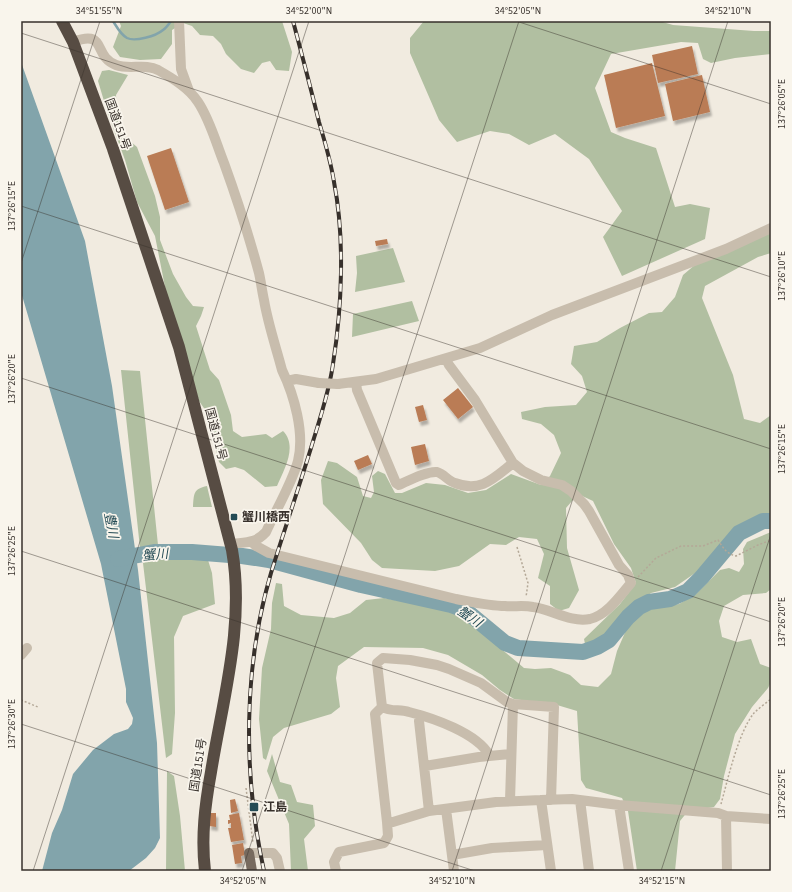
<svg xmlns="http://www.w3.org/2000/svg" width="792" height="892" font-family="'Source Sans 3','Noto Sans JP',sans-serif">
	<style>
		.green { fill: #b1bfa1 }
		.water { fill: #82a4ab }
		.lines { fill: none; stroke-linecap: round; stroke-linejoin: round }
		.stream { stroke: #82a4ab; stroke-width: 2.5 }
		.river { stroke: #82a4ab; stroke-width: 16 }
		.building { fill: #ba7c55; filter: url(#shadow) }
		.path { stroke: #b4a897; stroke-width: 1.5; stroke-dasharray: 2 2; stroke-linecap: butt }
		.minor { stroke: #c8bdad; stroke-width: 10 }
		.major { stroke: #776a5e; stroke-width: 10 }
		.highway { stroke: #574c43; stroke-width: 12 }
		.rail-casing { stroke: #37302b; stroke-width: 4 }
		.rail { stroke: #f9f5ec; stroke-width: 2.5; stroke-dasharray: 8; stroke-linecap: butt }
		.minor-bridge { stroke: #c8bdad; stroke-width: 10 }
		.ticks { fill: none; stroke: #37302b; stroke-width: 1; stroke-opacity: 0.45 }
		.poi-dot { fill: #244b55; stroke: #f9f5ec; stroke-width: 1.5 }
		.labels { text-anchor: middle; stroke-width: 3.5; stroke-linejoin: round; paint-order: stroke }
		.street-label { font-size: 12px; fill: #37302b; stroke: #f9f5ec }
		.poi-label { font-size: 12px; font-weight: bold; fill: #37302b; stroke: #f9f5ec; text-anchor: start }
		.water-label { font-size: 13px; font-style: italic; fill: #244b55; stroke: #f9f5ec }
		.neatline { fill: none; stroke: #37302b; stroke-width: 1.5 }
		.ticks-label { font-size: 10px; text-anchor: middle; fill: #37302b }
	</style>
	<defs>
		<filter id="shadow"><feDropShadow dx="2" dy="4" stdDeviation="1" flood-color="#0004"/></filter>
	</defs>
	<rect width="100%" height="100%" fill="#f1ebe0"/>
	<path class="green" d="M119,21H282L292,52L289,71L276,70L270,61L262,63L254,73L241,69L226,54L221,44L213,36L200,35L192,26L183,23L172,30V44L161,59L140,60L120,57L113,47L121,26Z
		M424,21H659L673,25L754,31H771V54L735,58L711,63L703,59L698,43L681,42L611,54L595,88L611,132L625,138L656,148L675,207L690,204L710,208L705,239L622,276L603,237L622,211L589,159L555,134L529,145L509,134L490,131L457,142L439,120L410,53V38Z
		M109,70L128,75L116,95L117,113L123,135L137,147L155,196L160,217V240L173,274L186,297L193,306L204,307L201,316L196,326L210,370L219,380L231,415L233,431L242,437L266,434L272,438L283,431C298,446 284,470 277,486L265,487L244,470L235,467L226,469L219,462L206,411L199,401L166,292L155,236L137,202L125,160L107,111L98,81L102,71Z
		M771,233V253L758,257L705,286L702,298L733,375L744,419L760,423L771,415V516L757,520L738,529L730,535L698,571L675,587L651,593L628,609L604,635L592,644H585L584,639L620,604L636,583L631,568L614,544L593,501L578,494L566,508L567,548L579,590L569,608L559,611L550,604V586L538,578L544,554L537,539L519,537L506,545L490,544L459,566L435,571L382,568L372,560L361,543L323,504L321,480L328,461L337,463L357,477L363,496L371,498L374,492L372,476L378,471L385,474L395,493H402L426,483L445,485L468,493L486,490L511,474L541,485L550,476L561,453L554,435L541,424L522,419L521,412L545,407L576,405L587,392L582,376L571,364L574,346L597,342L620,328L649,313L662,312L675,297L683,275L696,264Z
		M393,248L405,282L355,292L357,273L356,256Z
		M412,301L419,321L352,337L353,314Z
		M121,370L140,371L158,545L140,548Z
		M207,486L212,507H193C194,494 193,489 207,486Z
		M771,532V589L766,593L743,595L724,606L719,621L722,637L737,642L751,639L760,664L771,668V682L768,688L752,707L735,734L724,776L720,799L714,807L688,811L680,821L675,871H637L628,811L622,798L586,788L581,780L577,711L557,705L514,699L500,690L482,675L448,655L423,648L364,647L338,666L336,678L340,707L331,714L284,728L273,737L266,760L263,758L259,719L262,668L271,629L272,603L276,583L282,584L284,606L301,615L334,618L350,613L366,600L384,598L453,611L469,622L524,668L535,669L551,668L570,675L581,685L598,687L611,674L617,651L627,628L639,613L657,607L679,604L696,594L720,570L729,568L739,572L744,564L743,549L747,542Z
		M157,558L208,560L212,573L215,604L183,616L174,637L175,713L172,754L166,758L143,563Z
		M272,754L280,782L291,785L297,802L313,805L315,826L304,839L308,871H291L289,824L267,771Z
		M167,771L174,776L180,816L185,871H166Z"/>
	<path class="water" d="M21,62L85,241L112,386L138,570L157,743L160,838L155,848L146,858L129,871H42L52,833L62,810L73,774L93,750L114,734L128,729L132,724L133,718L126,702V689L101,564L21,292Z"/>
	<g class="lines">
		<path class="stream" d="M113,21C117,27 120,34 127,38C135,42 156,36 163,30C166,28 169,24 171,21"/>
		<path class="river" d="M118,559L154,552H192L242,556L269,560L361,585L451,605L465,610L505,643L518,648L583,652L597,647L609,640L628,617L639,607L649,602L670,599L688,591L702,577L739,533L763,521H771"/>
	</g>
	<path class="building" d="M692,46L698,74L658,83L652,55Z
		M652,63L665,116L616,128L604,75Z
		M702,75L710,112L673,121L665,84Z
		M171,148L189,202L165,210L147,156Z
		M387,239L388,244L376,246L375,241Z
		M458,388L473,407L458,419L443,400Z
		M423,405L427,420L419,422L415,407Z
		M425,444L429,461L415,465L411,447Z
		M368,455L372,464L358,470L354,461Z
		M235,799L238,811L231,813L230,800Z
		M210,813H216V827L209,826Z
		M239,813L244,840L231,842L228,828H231V823L228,824V820H230L229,815Z
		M243,843L245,855L241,856L242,863L235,864L232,845Z"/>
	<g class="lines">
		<path class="path" d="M517,547L528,583L526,597
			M638,577L656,558L681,546H703L718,540C723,548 727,554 736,556L758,545L771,540
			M21,700L38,707
			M246,788L253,843
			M721,804C728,779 738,733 754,713C759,708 766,703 771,699"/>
		<path class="minor" d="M179,21L181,69L189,91
			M73,42C108,29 92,56 116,65C130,70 145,63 158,70C172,78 189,88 198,102C210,120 216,143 224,163C237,199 249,236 259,273C261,282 262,291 264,300C268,324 276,347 282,370C294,395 305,433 298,461C292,483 276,510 266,532C255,544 246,542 230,544
			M287,381L296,379L319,383
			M356,382L357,390L396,483L399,485C408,481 426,471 437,472C444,474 448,481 455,483C481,493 494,478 513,463
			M338,384L376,379L480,348L552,315L726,249L771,228
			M252,542L256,546L269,553L456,599C472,602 489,606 505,606C514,607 523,605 533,607C551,609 570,623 590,619C607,615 620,596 631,583L628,575L619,565L589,511L584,504L571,491L562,485L541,480L523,471L513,463L475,400L449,365L446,359
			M21,655L27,648
			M513,704L554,707L551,800
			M382,707L375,714L387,822
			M420,715L419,721L429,811
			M489,755C477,733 433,718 409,712C400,709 391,712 382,707L377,663L383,658L410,660L437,665L449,669L481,683L507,702L513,704L510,801
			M425,766L479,757L511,754
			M541,800L551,871
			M580,800L589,871
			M619,805L629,871
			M446,809L454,871
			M726,816L771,819
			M249,853H273L277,858L280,871
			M452,855L492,848L547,845
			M336,871L334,862L339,852L384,843L388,836L387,822H393L429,811L496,802L541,800L572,799L619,805L718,813L726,816L727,871"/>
		<path class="major" d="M249,853L252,871"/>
		<path class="highway" d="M62,21L73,42L113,149L179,347L232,550C245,624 223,698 211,772C205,805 201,837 205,871"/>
		<g class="rail-casing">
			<path id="rail" d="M264,871C243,775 243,668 271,573C284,531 298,490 311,448C319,421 329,393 333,364C342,307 345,238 334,182C331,162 325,142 319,122C311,89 302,55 293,21"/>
		</g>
		<use href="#rail" class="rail"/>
		<path class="minor-bridge" d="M319,383L338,384"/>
	</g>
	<path class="ticks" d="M516,21L771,104M21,33L771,277M21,206L771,449M21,263L100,21M21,378L771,622M21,551L771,795M21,724L475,871M33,871L309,21M242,871L519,21M452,871L728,21M661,871L771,534"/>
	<g class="poi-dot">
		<rect x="230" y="513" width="8" height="8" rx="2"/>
		<rect x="249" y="802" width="10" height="10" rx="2"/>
	</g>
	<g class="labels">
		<g class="street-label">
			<text transform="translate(118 124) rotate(70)" y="4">国道151号</text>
			<text transform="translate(216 434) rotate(75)" y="4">国道151号</text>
			<text transform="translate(198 765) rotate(-81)" y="4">国道151号</text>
		</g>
		<g class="poi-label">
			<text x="242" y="521">蟹川橋西</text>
			<text x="263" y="811">江島</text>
		</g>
		<g class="water-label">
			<text transform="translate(112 525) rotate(79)" y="5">豊川</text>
			<text transform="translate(155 554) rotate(-5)" y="5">蟹川</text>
			<text transform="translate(470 616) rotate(34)" y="5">蟹川</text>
		</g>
	</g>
	<rect width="792" height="892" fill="none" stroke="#f9f5ec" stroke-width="44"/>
	<rect x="22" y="22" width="748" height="848" class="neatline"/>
	<g class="ticks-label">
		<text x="99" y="14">34°51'55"N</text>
		<text x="309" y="14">34°52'00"N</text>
		<text x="518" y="14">34°52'05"N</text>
		<text x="728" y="14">34°52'10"N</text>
		<text transform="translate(781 104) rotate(-90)" y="4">137°26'05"E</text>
		<text transform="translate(11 206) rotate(-90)" y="4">137°26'15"E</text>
		<text transform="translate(781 276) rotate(-90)" y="4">137°26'10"E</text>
		<text transform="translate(11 379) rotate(-90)" y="4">137°26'20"E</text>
		<text transform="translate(781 449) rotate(-90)" y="4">137°26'15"E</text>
		<text transform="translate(11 551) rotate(-90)" y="4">137°26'25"E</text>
		<text transform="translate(781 622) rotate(-90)" y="4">137°26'20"E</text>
		<text transform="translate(11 724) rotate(-90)" y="4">137°26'30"E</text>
		<text transform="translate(781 794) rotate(-90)" y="4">137°26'25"E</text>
		<text x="243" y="884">34°52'05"N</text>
		<text x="452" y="884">34°52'10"N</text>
		<text x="662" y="884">34°52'15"N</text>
	</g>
</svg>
